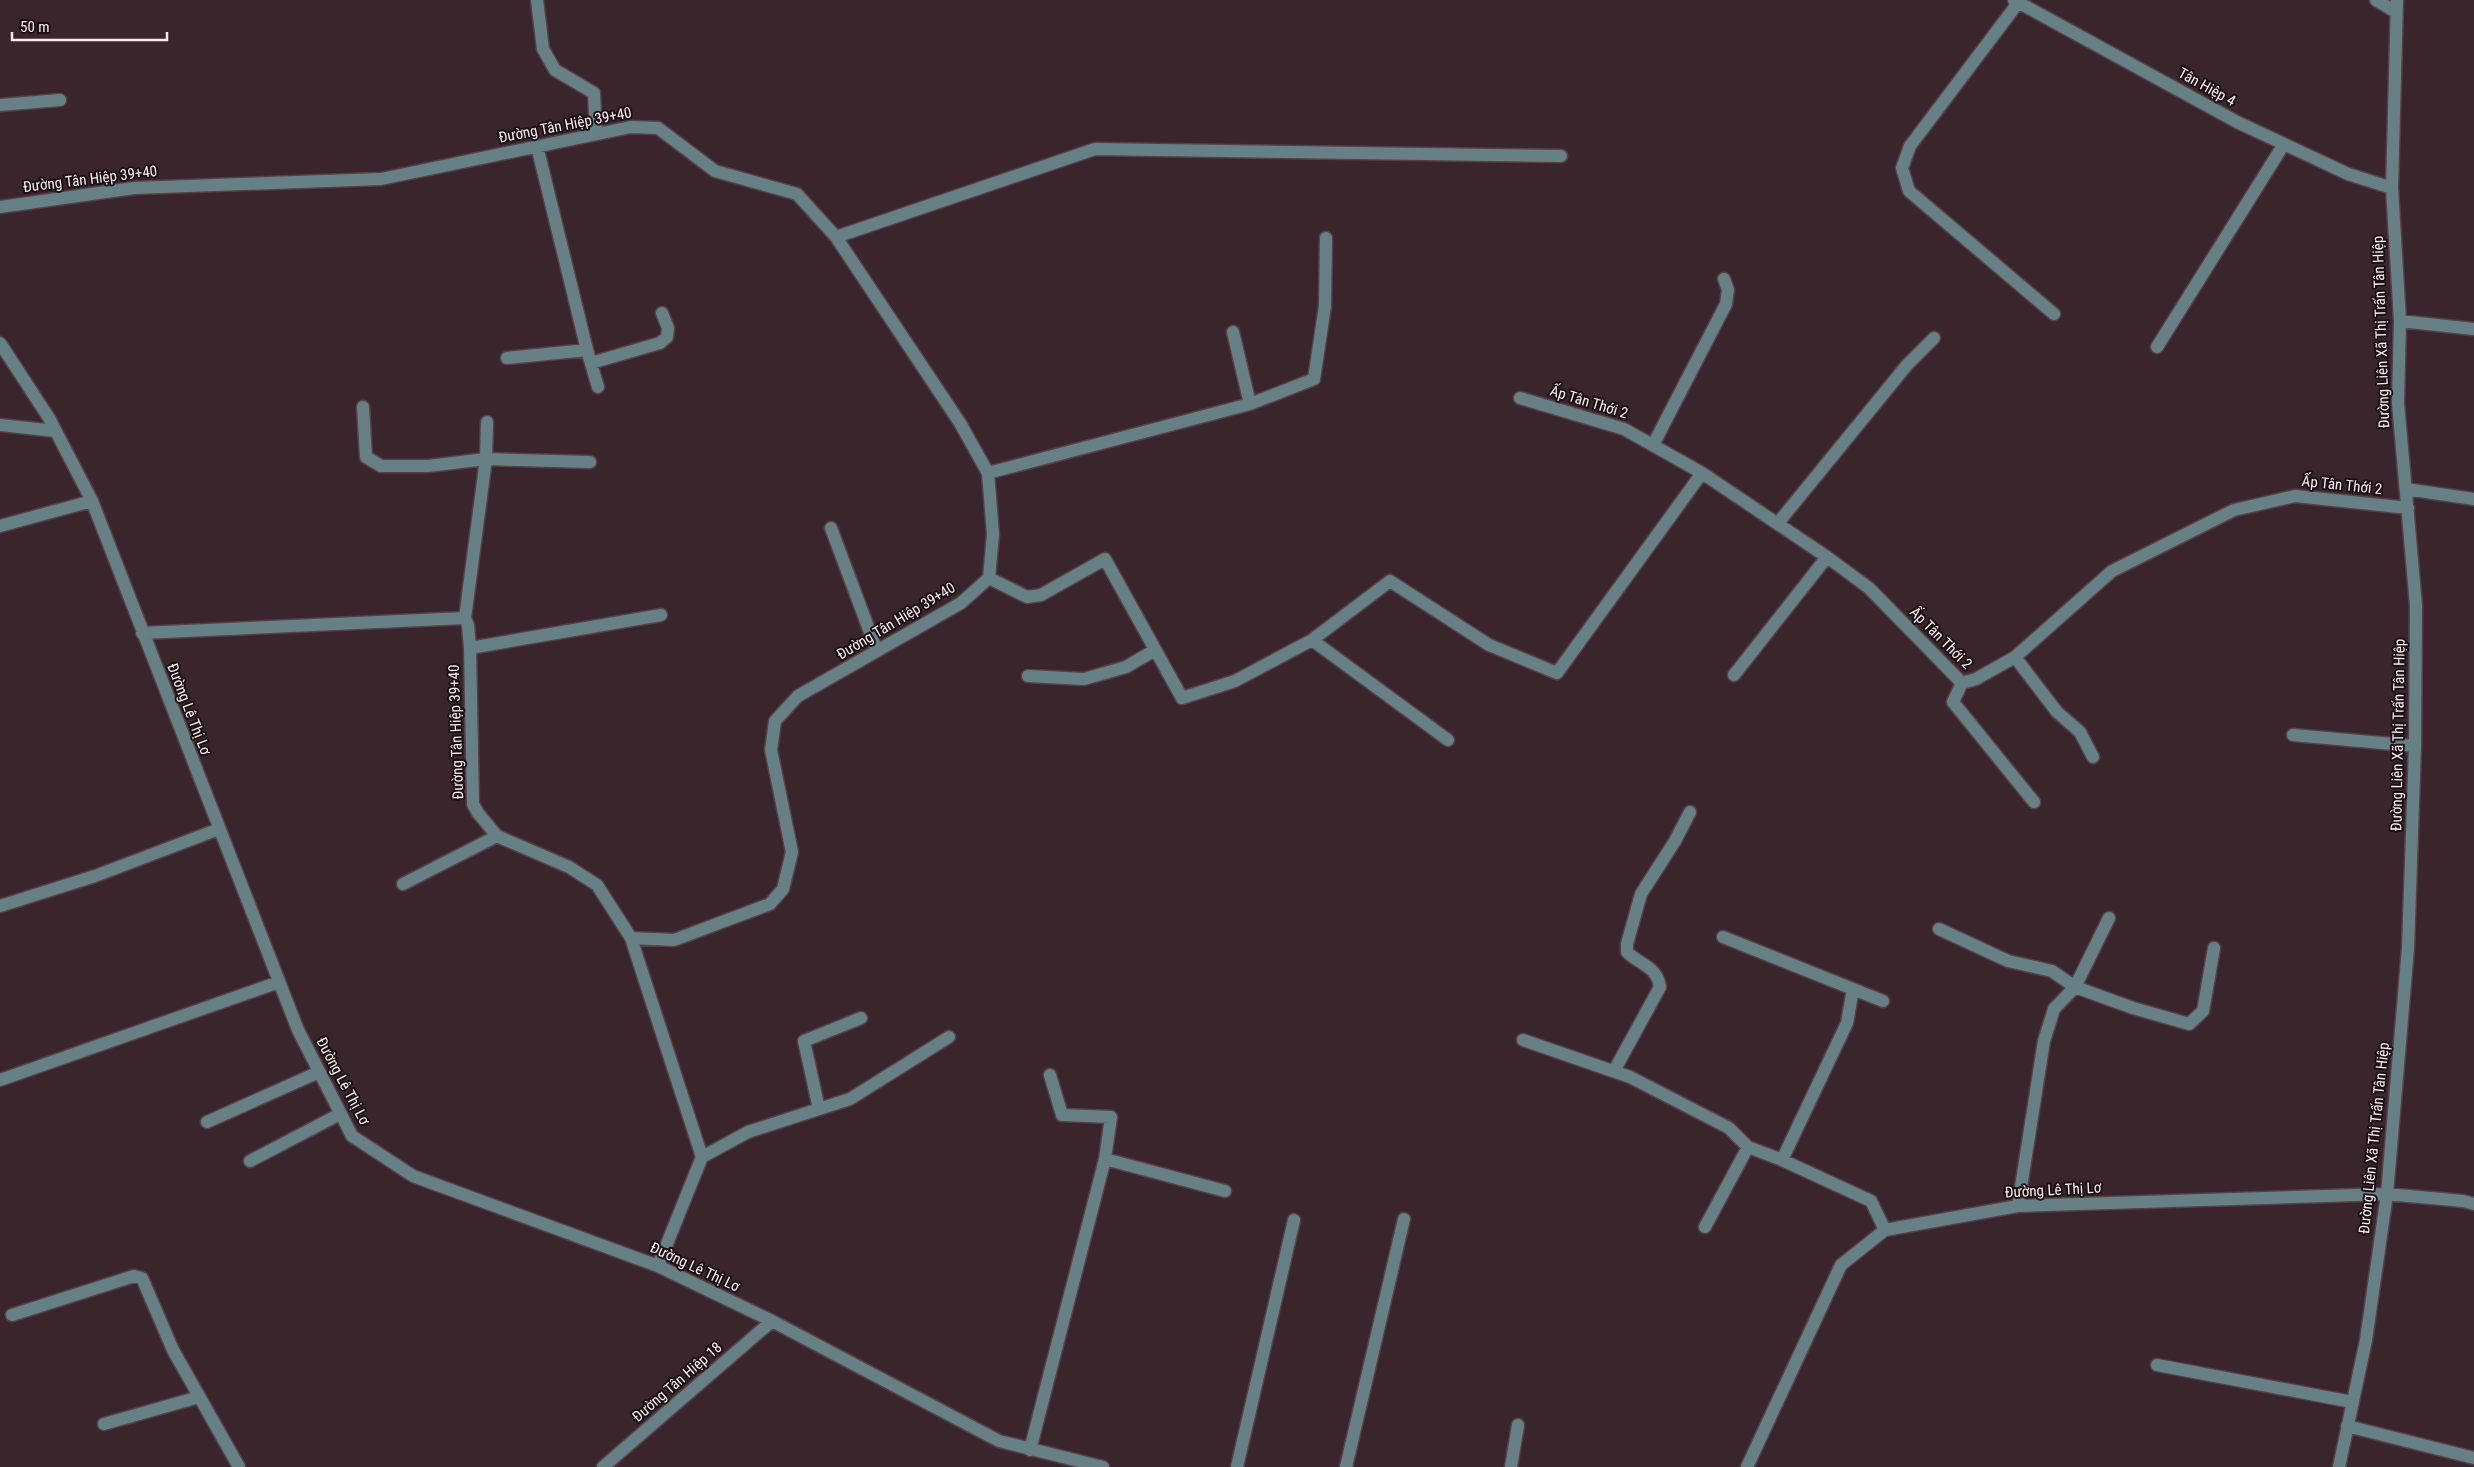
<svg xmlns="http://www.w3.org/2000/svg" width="2474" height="1467" font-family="'Roboto Condensed',sans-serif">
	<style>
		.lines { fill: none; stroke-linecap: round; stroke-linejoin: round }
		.minor-casing { stroke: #564148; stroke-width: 15 }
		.minor { stroke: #668085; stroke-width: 12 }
		.labels { text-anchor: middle; stroke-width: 4; stroke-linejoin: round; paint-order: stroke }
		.street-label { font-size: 15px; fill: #fcedf1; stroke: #1b1115 }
	</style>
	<rect width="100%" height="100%" fill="#3b252c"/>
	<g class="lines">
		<g class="minor-casing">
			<path id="minor" d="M537,0L543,49L555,70L594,93L596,134
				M2014,0L2237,122L2348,174L2392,188
				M2376,0L2396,12
				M2018,3L1910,146L1902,168L1909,191L2054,314
				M0,105L60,100
				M537,146L587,350L598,387
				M0,207L134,188L381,179L631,127L658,128L715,171L797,194L836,237L960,423L988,473L993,534L989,578L961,603L798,696L775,721L771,750L792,852L783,889L770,904L674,940L631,938L597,885L569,867L497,836L478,813L473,804L470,648L468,625L465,618L142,633
				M836,237L1095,149L1561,156
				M2400,321L2474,329
				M1233,332L1250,404
				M0,343L49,418L92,501L298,1030L352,1136L413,1176L658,1266L772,1321L999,1441L1103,1467
				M2157,347L2284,144
				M507,358L587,350
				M591,363L660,343L667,337L668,328L662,313
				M1520,398L1624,429L1702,473L1827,557L1869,588L1962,683L1976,679L2015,657L2112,571L2234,510L2295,496L2408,508
				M363,407L366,457L381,466H428L486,459L590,462
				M0,425L55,431
				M1653,445L1726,304L1728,290L1724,279
				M988,473L1250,404L1314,379L1325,306L1326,238
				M2406,489L2474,499
				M1778,523L1907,365L1934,338
				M0,526L92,501
				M831,528L877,651
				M989,578L1027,597L1041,595L1105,559L1182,698L1235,681L1312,640L1390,581L1489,645L1557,673L1702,473
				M465,618L486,459L487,422
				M1312,640L1448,740
				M470,648L661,615
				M2015,657L2057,712L2080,732L2093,757
				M1734,675L1827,557
				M1028,676L1084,679L1126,667L1155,650
				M1962,683L1953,702L2034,802
				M2293,735L2415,746
				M403,884L497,836
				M0,906L95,876L219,829
				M1939,929L2008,961L2052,971L2075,987L2133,1008L2189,1024L2203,1011L2214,948
				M1723,937L1853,989L1847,1023L1782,1160
				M631,938L702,1157
				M1853,989L1883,1001
				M861,1018L804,1041L819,1109L850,1099L949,1037
				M1523,1040L1630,1077L1729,1128L1748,1147
				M1614,1071L1660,987C1657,966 1640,965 1627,952V944L1641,894L1675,841L1690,812
				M0,1080L279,982
				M207,1122L319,1072
				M1105,1159L1225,1191
				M250,1161L340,1114
				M2018,1206L2044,1041L2054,1009L2075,987L2109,918
				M1705,1227L1748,1147L1782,1160L1871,1201L1885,1230
				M658,1266L702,1157L748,1132L819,1109
				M12,1315L134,1276L142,1278L173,1350L239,1467
				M2157,1365L2352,1402
				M104,1424L199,1397
				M2347,1426L2474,1458
				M1030,1450L1105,1159L1111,1117L1062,1115L1050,1075
				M603,1467L772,1321
				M1237,1467L1294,1220
				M1346,1467L1404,1219
				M1511,1467L1518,1425
				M1747,1467L1841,1265L1885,1230L2018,1206L2387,1194L2463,1201L2474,1204
				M2339,1467L2366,1340L2387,1194L2408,948L2415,746L2416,606L2398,403L2400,321L2392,188L2397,0"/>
		</g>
		<use href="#minor" class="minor"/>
	</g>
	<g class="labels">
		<g class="street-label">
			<text transform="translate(2207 87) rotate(29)" y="5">Tân Hiệp 4</text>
			<text transform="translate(565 125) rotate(-11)" y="5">Đường Tân Hiệp 39+40</text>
			<text transform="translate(90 179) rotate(-7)" y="5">Đường Tân Hiệp 39+40</text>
			<text transform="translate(2381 332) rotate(-92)" y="5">Đường Liên Xã Thị Trấn Tân Hiệp</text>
			<text transform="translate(1589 402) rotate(17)" y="5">Ấp Tân Thới 2</text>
			<text transform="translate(2342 485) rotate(6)" y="5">Ấp Tân Thới 2</text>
			<text transform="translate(896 621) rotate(-31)" y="5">Đường Tân Hiệp 39+40</text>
			<text transform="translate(1941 638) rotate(45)" y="5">Ấp Tân Thới 2</text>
			<text transform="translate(189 709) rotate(69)" y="5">Đường Lê Thị Lơ</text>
			<text transform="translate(456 732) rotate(-92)" y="5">Đường Tân Hiệp 39+40</text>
			<text transform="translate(2398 735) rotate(-89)" y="5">Đường Liên Xã Thị Trấn Tân Hiệp</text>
			<text transform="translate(343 1081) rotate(62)" y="5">Đường Lê Thị Lơ</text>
			<text transform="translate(2374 1138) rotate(-84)" y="5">Đường Liên Xã Thị Trấn Tân Hiệp</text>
			<text transform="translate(2053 1190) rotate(-3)" y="5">Đường Lê Thị Lơ</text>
			<text transform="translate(695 1267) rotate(25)" y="5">Đường Lê Thị Lơ</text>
			<text transform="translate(677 1382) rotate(-41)" y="5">Đường Tân Hiệp 18</text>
		</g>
	</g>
	<path d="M12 32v8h155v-8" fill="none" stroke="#fcedf1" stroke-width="2.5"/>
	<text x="20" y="32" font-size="15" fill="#fcedf1" stroke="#1b1115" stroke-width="4" paint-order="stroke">50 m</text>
</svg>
